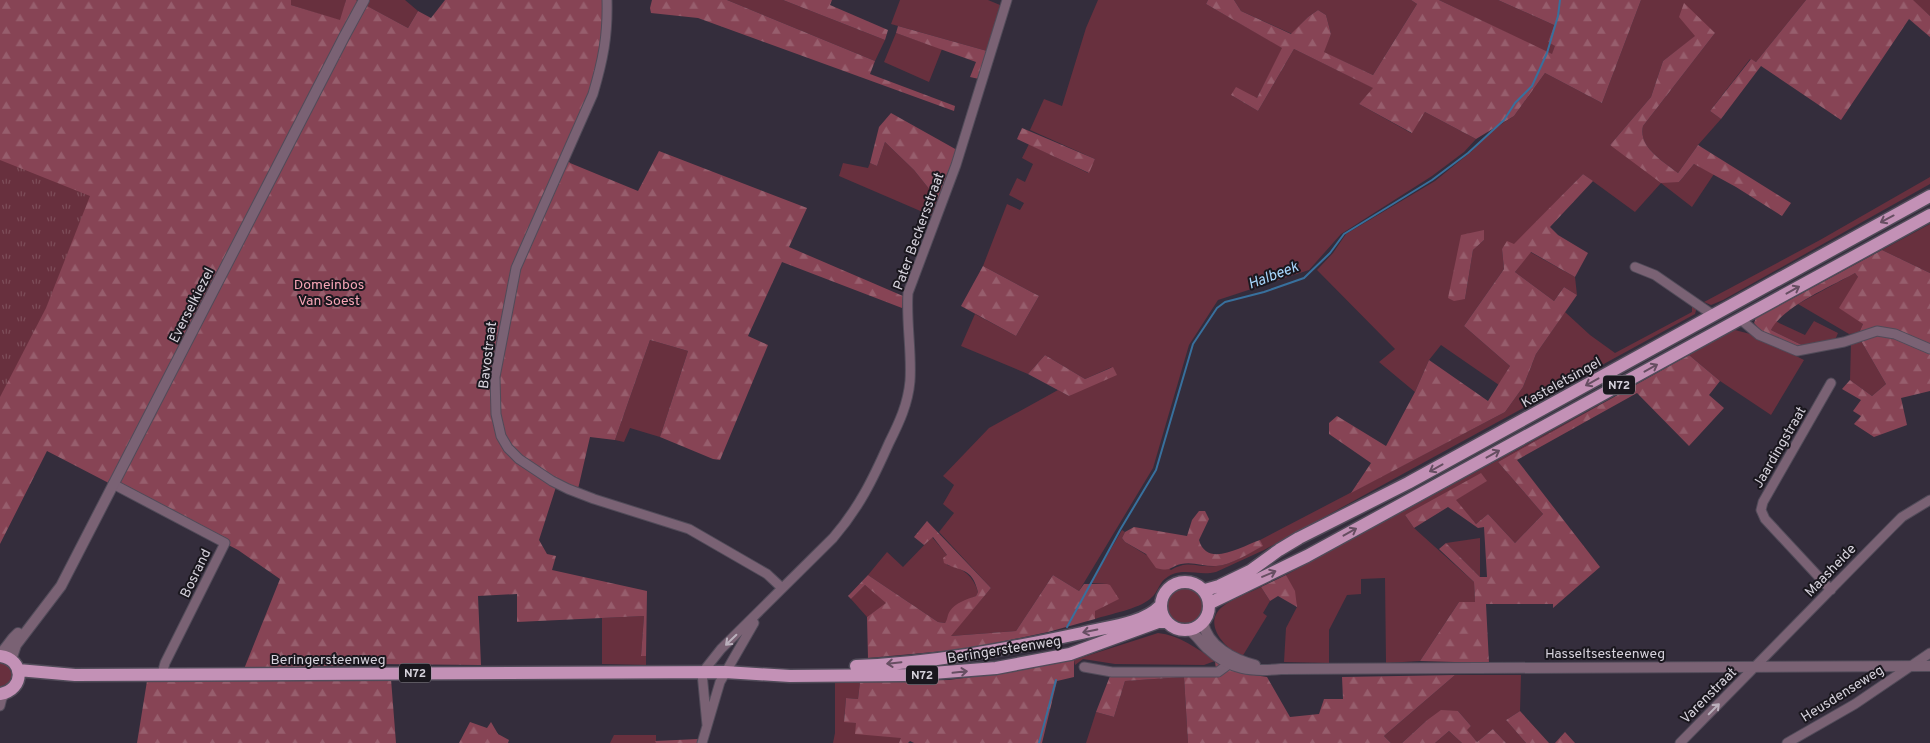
<svg xmlns="http://www.w3.org/2000/svg" width="1930" height="743" font-family="Overpass,sans-serif">
	<style>
		.grass { fill: #68303e; fill-rule: evenodd }
		.forest { fill: url(#forest-firs) }
		.park { fill: url(#park-tufts) }
		.lines { fill: none; stroke-linecap: round; stroke-linejoin: round }
		.stream { stroke: #38709d; stroke-width: 2 }
		.minor-casing { stroke: #514b59; stroke-width: 11 }
		.tertiary-casing { stroke: #514b59; stroke-width: 12 }
		.primary-casing { stroke: #514b59; stroke-width: 15 }
		.minor { stroke: #7a6274; stroke-width: 9 }
		.tertiary { stroke: #7a6274; stroke-width: 10 }
		.primary { stroke: #c391b6; stroke-width: 12 }
		.oneway { stroke: #664e62 }
		.oneway2 { stroke: #bab0bc }
		.labels { text-anchor: middle; stroke-width: 4; stroke-linejoin: round; paint-order: stroke }
		.shield { fill: #1a171e; stroke: #9d99a2; stroke-width: 1 }
		.shield-label { font-size: 12px; font-weight: bold; fill: #d5d1db }
		.street-label { font-size: 14px; fill: #d5d1db; stroke: #1a171e }
		.park-label { font-size: 14px; fill: #f6a5b6; stroke: #1a171e }
		.water-label { font-size: 15px; font-style: italic; fill: #a7d5fc; stroke: #1a171e }
	</style>
	<defs>
		<pattern id="forest-firs" width="22" height="20" patternUnits="userSpaceOnUse" patternTransform="scale(1.25)"><rect width="22" height="20" fill="#874455"/><path d="M5 1l3.5 6h-7zM16 11l3.5 6h-7z" fill="#975e6d"/></pattern>
		<pattern id="park-tufts" width="24" height="20" patternUnits="userSpaceOnUse" patternTransform="scale(1.25)"><rect width="24" height="20" fill="#68303e"/><path d="M3 7l-1-3M5 7V3M7 7l1-3M15 17l-1-3M17 17v-4M19 17l1-3" fill="none" stroke="#7d4d59"/></pattern>
	</defs>
	<rect width="100%" height="100%" fill="#342d3c"/>
	<path class="grass" d="M291,0H346L341,21L291,5Z
		M369,0H405L418,11L408,28L365,5Z
		M727,0H783L885,40L875,61Z
		M900,0H988L1000,5L987,51L891,24Z
		M1098,0H1208L1206,4L1283,48L1257,98L1231,95L1258,111L1294,49L1374,88L1359,104L1411,133L1425,112L1476,139L1464,152L1432,176L1341,234L1309,270L1218,300L1189,345L1153,468L1079,591L1053,575L1016,631L950,636L991,588L939,532L954,513L943,504L954,485L943,476L989,428L1058,390L1069,396L1112,367L1085,379L1045,355L1028,374L961,346L975,314L1016,336L1039,296L983,266L1007,204L1020,210L1024,203L1009,195L1017,178L1025,182L1033,164L1022,158L1029,144L1088,173L1095,159L1030,130L1044,99L1062,106L1086,28Z
		M1234,0H1411L1417,4L1373,75L1323,52L1331,34L1326,15L1318,10L1308,17L1292,34L1241,11Z
		M1439,0H1498L1554,25L1548,42L1556,46L1552,55Z
		M1641,0H1806L1756,62L1750,59L1710,111L1721,119L1698,145L1678,173C1663,161 1638,147 1643,126L1715,33L1696,36L1663,61L1651,97L1610,145L1679,182L1694,164L1714,174L1692,207L1661,183L1635,212L1583,174L1514,245L1502,249L1504,269L1464,326L1510,366L1499,385L1441,345L1429,360L1415,392L1379,362L1395,349L1317,270L1333,253L1346,234L1435,181L1472,151L1489,132L1514,116L1545,73L1602,103ZM1461,235L1484,240L1473,250L1465,299Z
		M1913,0H1930V16L1913,1Z
		M896,33L942,49L929,82L884,62Z
		M885,142L914,170L938,200L932,216L839,176L843,163L868,168L870,163L877,166Z
		M1930,177V184L1723,300L1711,305L1704,302L1820,240Z
		M1930,224V273L1882,250Z
		M1530,252L1575,277L1577,295L1564,287L1554,301L1515,272Z
		M1855,273L1858,277L1863,324L1859,333L1849,334L1798,304Z
		M1692,306L1697,307L1695,314L1264,550L1216,572C1201,576 1187,569 1173,574C1157,581 1161,590 1150,599C1138,609 1110,614 1095,619V611L1107,584L1091,583L1122,530L1125,532L1122,538L1125,542L1171,570C1189,559 1197,568 1216,566C1232,565 1248,553 1262,546L1260,540L1505,412L1523,387L1536,354L1565,312L1590,335L1615,353L1692,312Z
		M1775,321L1805,335L1814,321L1838,333L1835,340L1808,348L1771,330Z
		M1735,330L1754,335L1804,360L1771,415L1720,381L1689,355Z
		M1860,339L1886,384L1872,396L1850,380L1851,343Z
		M650,340L688,351L660,437L630,428L624,442L615,440Z
		M1618,395L1498,462L1543,514L1515,543L1488,514L1476,524L1455,500L1486,481L1405,515L1414,528L1474,582L1475,602H1459L1420,661L1386,663L1385,578L1361,579V594L1347,595L1329,630V663L1284,662L1286,628L1297,607L1286,575Z
		M932,537L947,555V565C964,568 973,576 978,592L976,596L967,600L945,623L938,622L868,575L887,552L903,567Z
		M1480,538V577L1446,543Z
		M865,585L887,603L867,617L851,599Z
		M1261,587L1270,601L1263,613L1267,616L1242,657C1225,648 1202,624 1222,607C1233,598 1249,593 1261,587Z
		M1167 605a18 18 0 1 1 36 0a18 18 0 1 1-36 0Z
		M644,616L641,656H646V665L602,664V618Z
		M1158,633C1179,635 1198,649 1215,661L1204,665L1115,664L1083,659L1075,665L1074,660Z
		M0,662L9,666L12,675L9,683L0,687Z
		M1455,675H1521L1520,711L1506,720L1526,743H1506L1493,729L1477,742L1466,730L1471,726L1458,711L1426,721L1402,743H1391L1384,736Z
		M1184,677L1188,743H1086L1096,712L1114,717L1125,681Z
		M835,682H860L858,699L846,698L844,721L857,723L902,738L899,743H833L835,733Z
		M1449,731L1462,743H1435Z
		M614,735H656V743H610Z"/>
	<path class="forest" d="M0,0H291V5L340,20L346,0H356L408,28L418,11L431,18L445,0H605L606,36L594,80L564,155L570,163L638,191L659,151L807,208L789,247L903,296L902,308L782,262L748,336L768,345L720,460L713,459L660,437L688,351L650,340L615,440L590,437L578,489L556,487L539,540L547,554L556,556L552,570L647,591L646,656H641L644,616L517,622V594L478,596L481,665L378,664L244,669L280,579L238,550L47,451L0,544Z
		M652,0H727L875,61L870,74L955,106L954,111L698,18L651,13L650,8Z
		M783,0H832L830,5L888,30L885,40Z
		M1208,0H1234L1241,11L1291,34L1308,17L1318,10L1326,15L1331,34L1324,52L1373,75L1417,4L1411,0H1439L1552,54L1555,46L1548,42L1554,25L1498,0H1641L1602,103L1545,73L1514,116L1476,139L1425,112L1412,133L1359,104L1373,88L1294,49L1258,111L1231,95L1236,87L1257,98L1282,48L1206,4Z
		M1806,0H1913L1930,16V37L1909,19L1841,120L1761,66L1721,119L1710,111L1751,59L1756,62Z
		M1684,3L1715,33L1643,126C1638,147 1663,161 1678,173L1698,145L1791,203L1782,216L1736,187L1694,164L1679,182L1661,183L1610,145L1651,97L1663,61L1695,36L1679,17Z
		M898,26L987,51L979,79L970,77L976,62L896,33Z
		M891,113L957,150L938,200L914,170L885,142L877,166L870,163L879,127Z
		M1022,128L1095,159L1089,173L1017,139Z
		M1583,174L1593,181L1550,227L1558,235L1588,253L1575,277L1531,252L1515,272L1554,301L1564,287L1577,295L1536,354L1523,387L1505,412L1351,493L1371,463L1329,434V423L1337,416L1386,446L1415,392L1429,360L1488,401L1510,366L1464,326L1504,269L1502,249L1507,241L1514,244Z
		M1484,230V240L1473,250L1465,299L1454,301L1448,298L1461,235Z
		M1882,250L1930,273V391L1901,398L1907,425L1874,437L1854,424L1861,416L1853,411L1861,400L1842,389L1850,380L1872,396L1886,384L1860,339L1859,333L1863,324L1839,308L1858,277L1855,273C1832,286 1782,307 1771,330L1808,348L1851,343L1808,354L1761,331L1754,323L1756,318Z
		M983,266L1039,296L1016,336L961,306Z
		M1045,355L1085,379L1113,367L1117,375L1069,396L1028,374Z
		M1689,355L1720,381L1709,395L1724,408L1689,446L1637,393L1517,460L1600,567L1553,608V604H1486L1489,663L1420,661L1459,602H1475L1474,582L1439,549L1446,543L1480,577H1487L1484,527L1478,528L1448,507L1414,528L1405,515L1481,473L1487,481L1456,500L1476,524L1488,514L1515,543L1543,514L1498,462Z
		M1199,511H1205L1209,519L1199,540C1207,568 1240,547 1260,540L1263,546C1249,553 1232,565 1216,566C1205,567 1193,561 1181,564C1169,567 1172,572 1156,568L1146,554L1125,542L1122,538L1125,532L1134,527L1187,536L1192,520Z
		M927,521L991,588L951,636L1016,631L1053,575L1079,591L1084,584H1107L1110,585L1119,599L1095,611V619L1048,632L966,649L868,658L867,617L886,603L865,585L851,599L848,596L868,575L938,622L945,623C948,619 947,615 950,611C955,603 967,599 976,596L978,592C972,567 961,572 944,563L943,558L947,555L933,537L924,545L914,537Z
		M1286,575L1295,591L1297,607L1278,596L1270,601L1261,587Z
		M1074,660V677L1057,681L1042,743H914L910,741L908,743H899L901,738L855,734L856,723L844,722L846,698L858,699L860,682L949,680L1001,673Z
		M1215,661L1241,673L1267,677L1290,717L1319,714L1324,699H1343L1342,677L1455,675L1384,736L1391,743H1188L1184,677L1125,681L1114,717L1096,712L1110,676L1216,670Z
		M391,679L396,743H137L147,681Z
		M1441,710L1458,711L1471,726L1467,730L1477,742L1493,729L1506,743H1462L1449,731L1435,743H1402L1426,721Z
		M1520,711L1549,743H1526L1506,720Z
		M470,722L487,728L491,722L498,734L509,740L508,743H459Z
		M1565,732L1575,743H1555Z
		M698,739L697,743H656L655,741Z"/>
	<path class="park" d="M0,160L90,196L46,308L0,397Z"/>
	<g class="lines">
		<path class="stream" d="M1067,627L1120,530L1156,470L1193,344L1217,308L1225,302L1264,292L1304,278L1330,253L1344,234L1432,180L1468,153L1504,120L1515,103L1532,86L1547,53L1558,16L1560,0
			M1039,743L1056,680"/>
		<g class="minor-casing">
			<path id="minor" d="M607,0C608,36 603,60 593,94L516,268L495,377L496,414L501,436L508,448L519,459L552,481L568,489L594,499L689,529L767,574L782,588
				M1635,267L1655,275L1713,315
				M1740,319L1759,335L1797,351L1844,342L1877,331L1895,334L1930,349
				M113,484L225,543L165,663L162,674
				M1831,590L1765,519L1761,510L1763,502L1831,383
				M1084,667L1112,672H1218L1229,664
				M0,706L2,698L7,692
				M707,725L702,673L721,649L833,538C859,508 873,479 889,443C899,423 908,404 910,381C912,352 906,322 908,293L956,165L1007,0
				M702,743L720,682L754,623
				M1680,743L1891,528L1902,517L1930,500
				M1787,743L1855,704L1930,653"/>
		</g>
		<g class="tertiary-casing">
			<path id="tertiary" d="M1203,622C1207,646 1234,660 1255,665
				M1189,630C1197,635 1201,643 1208,649C1230,670 1252,672 1281,669L1930,666
				M0,655L13,638L18,633
				M11,660L16,645L61,586L344,37L364,0"/>
		</g>
		<g class="primary-casing">
			<path id="primary" d="M1161 606a24 24 0 1 1 48 0a24 24 0 1 1-48 0Z
				M1205,590L1219,586L1250,571L1279,550L1299,538L1408,483L1930,196
				M1210,603L1307,556L1930,215
				M0,656C25,659 25,690 0,694
				M856,666C933,663 1007,649 1082,633C1106,627 1143,624 1160,606
				M18,670L75,675L725,672L790,676L907,675L996,668L1070,654L1158,622H1166"/>
		</g>
		<use href="#minor" class="minor"/>
		<use href="#tertiary" class="tertiary"/>
		<use href="#primary" class="primary"/>
	</g>
	<defs><path id="oneway-shaft" d="M-6 0H5M1.5-3L5.5 0L1.5 3" fill="none" stroke-width="1.6" stroke-linecap="round" stroke-linejoin="round" transform="scale(1.25)"/></defs>
	<g class="oneway">
		<use href="#oneway-shaft" transform="translate(1887 219) rotate(152)"/>
		<use href="#oneway-shaft" transform="translate(1793 290) rotate(-29)"/>
		<use href="#oneway-shaft" transform="translate(1651 368) rotate(-29)"/>
		<use href="#oneway-shaft" transform="translate(1592 382) rotate(151)"/>
		<use href="#oneway-shaft" transform="translate(1493 454) rotate(-29)"/>
		<use href="#oneway-shaft" transform="translate(1436 468) rotate(151)"/>
		<use href="#oneway-shaft" transform="translate(1350 532) rotate(-29)"/>
		<use href="#oneway-shaft" transform="translate(1269 574) rotate(-23)"/>
		<use href="#oneway-shaft" transform="translate(1090 631) rotate(168)"/>
		<use href="#oneway-shaft" transform="translate(894 663) rotate(174)"/>
		<use href="#oneway-shaft" transform="translate(960 672) rotate(-6)"/>
	</g>
	<g class="oneway2">
		<use href="#oneway-shaft" transform="translate(731 640) rotate(136)"/>
		<use href="#oneway-shaft" transform="translate(1714 709) rotate(-45)"/>
	</g>
	<g class="labels">
		<g class="shield">
			<rect x="1603" y="375.5" width="32" height="19" rx="4"/>
			<rect x="399" y="663.5" width="32" height="19" rx="4"/>
			<rect x="906" y="665.5" width="32" height="19" rx="4"/>
		</g>
		<g class="shield-label">
			<text x="1619" y="389">N72</text>
			<text x="415" y="677">N72</text>
			<text x="922" y="679">N72</text>
		</g>
		<g class="street-label">
			<text transform="translate(918 231) rotate(-70)" y="5">Pater Beckersstraat</text>
			<text transform="translate(191 305) rotate(-63)" y="5">Everselkiezel</text>
			<text transform="translate(487 355) rotate(-83)" y="5">Bavostraat</text>
			<text transform="translate(1561 382) rotate(-29)" y="5">Kasteletsingel</text>
			<text transform="translate(1779 447) rotate(-60)" y="5">Jaardingstraat</text>
			<text transform="translate(1830 570) rotate(-46)" y="5">Maasheide</text>
			<text transform="translate(195 573) rotate(-64)" y="5">Bosrand</text>
			<text transform="translate(1004 649) rotate(-9)" y="5">Beringersteenweg</text>
			<text x="1605" y="658">Hasseltsesteenweg</text>
			<text x="328" y="664">Beringersteenweg</text>
			<text transform="translate(1842 693) rotate(-32)" y="5">Heusdenseweg</text>
			<text transform="translate(1708 695) rotate(-45)" y="5">Varenstraat</text>
		</g>
		<g class="park-label">
			<text x="329" y="289">Domeinbos<tspan x="329" dy="16">Van Soest</tspan></text>
		</g>
		<g class="water-label">
			<text transform="translate(1273 275) rotate(-21)" y="5">Halbeek</text>
		</g>
	</g>
</svg>
